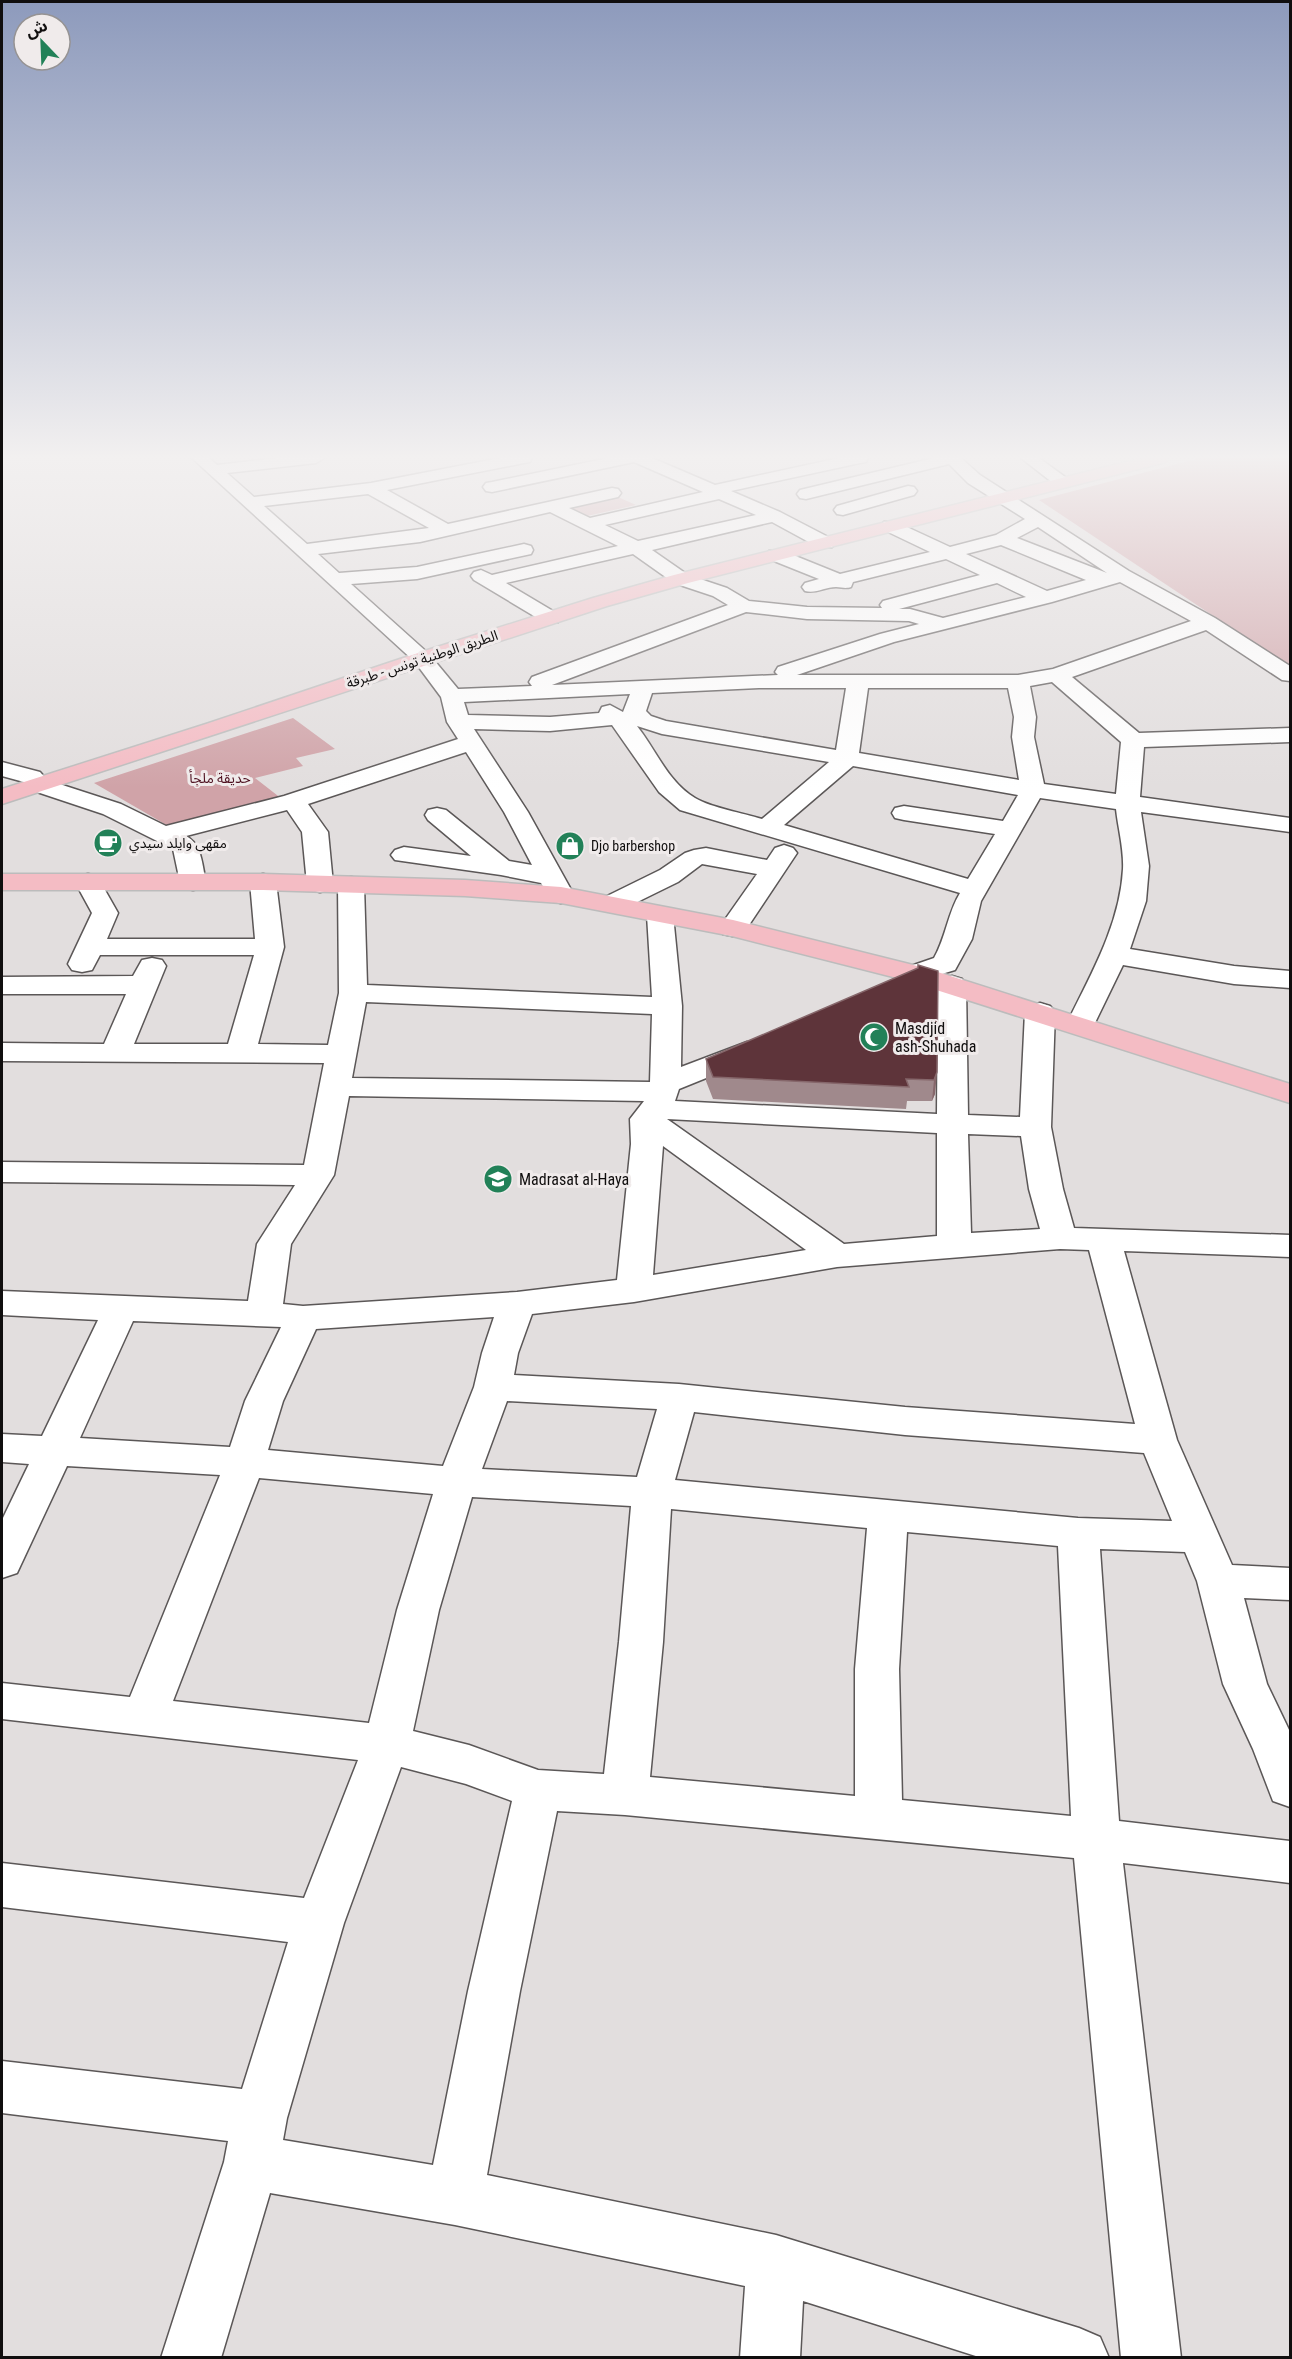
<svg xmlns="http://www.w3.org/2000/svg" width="1292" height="2359" font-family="'Roboto Condensed','Noto Sans Arabic',sans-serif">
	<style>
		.green { fill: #d0a3a8 }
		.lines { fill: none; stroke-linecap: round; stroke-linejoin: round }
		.minor-casing { stroke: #5b5757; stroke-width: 3 }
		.major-casing { stroke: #bcbcbc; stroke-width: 3 }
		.minor { fill: #fff; fill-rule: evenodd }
		.major { fill: #f4bcc4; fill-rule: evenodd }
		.wall { fill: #a0898c }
		.shaded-wall { fill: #86676b }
		.building { fill: #5e343a; stroke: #86676b; stroke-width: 1.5 }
		.labels { text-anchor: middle; stroke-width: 6; stroke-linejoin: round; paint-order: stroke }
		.far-street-label { font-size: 14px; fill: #100e0e; stroke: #f0ebeb }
		.far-park-label { font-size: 14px; fill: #4f1221; stroke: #f0ebeb }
		.far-poi-label { font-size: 14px; fill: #100e0e; stroke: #f0ebeb; text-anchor: start }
		.poi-label { font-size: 16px; fill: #100e0e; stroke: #f0ebeb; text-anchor: start }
	</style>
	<rect width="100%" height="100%" fill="#e2dede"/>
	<path class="green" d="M1200,458H1290V667L1039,500Z
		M609,493L636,505L587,516L561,503Z
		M293,718L335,749L296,758L303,766L255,778L282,799L170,827L94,783Z"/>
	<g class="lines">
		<g class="minor-casing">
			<path id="minor" d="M192,458H209L217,465L277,458H324L316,463L227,473L254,497L371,483L500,458H532L530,462L524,463L387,490L448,524L612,488L618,489L621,493L618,497L569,508L590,518L703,492L634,462L492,492L486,491L483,487L486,483L492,482L608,458H652L715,485L839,458H868L866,462L860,463L731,491L780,512L832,539L834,543L832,547H818L772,522L652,550L688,575L727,588L749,601L807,607L882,608L880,605L883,601L980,575L946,559L853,582L851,587C845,589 842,587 836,587C825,587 816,594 805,591L802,587L805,583L819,579L769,559L767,555L769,551H783L840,574L930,552L884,530L881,526L884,522H896L950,547L996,535L1025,519L968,483L949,464L806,499L800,498L797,494L800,490L934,458H961L980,475L1129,571L1215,618L1290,666V681L1282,680L1206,630L1072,677L1139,733L1290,728V742L1144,747L1140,797L1290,818V832L1141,812L1149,866L1146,901L1130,949L1234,966L1290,971V988L1234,984L1123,965L1091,1031L1081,1034L1071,1031L1066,1025C1090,976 1120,925 1123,869C1124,849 1118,828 1116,809L1040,798L981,901L972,939L955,970L915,982L905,980L901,974L905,968L934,958C946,937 948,912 960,893L680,810L659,792L612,725L550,731L474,729L528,812L574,895L570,901L561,903L552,901L541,883L501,875L395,860L391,855L395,850L404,847L471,856L428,820L425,815L428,810L437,808L446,810L509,861L532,865L504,812L466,752L308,804L328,832L333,884L329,890L320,892L311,890L307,884L302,832L287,810L186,836C202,844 202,865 206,882L202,888L193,890L184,888L180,882L173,849L103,814L31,790L24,782L2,776V762L40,772L47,780L121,804L166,826L284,796L458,739L447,722L441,697L415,662ZM368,494L429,528L307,544L264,506ZM719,499L756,515L638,541L605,525ZM550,512L618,546L492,575L481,570L474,572L471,576L474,580L544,622H558L561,618L558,614L506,583L633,554L674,583L713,596L728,605L532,677L529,682L532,686L458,689L429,654L351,584L417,579L531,554L533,550L531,546L524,544L417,567L339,573L318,554L420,542ZM1038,527L1107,573L1017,538ZM1001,545L1086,580L1047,591L966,554ZM1120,582L1191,621L1053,669L1018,675H797L894,642L1052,602ZM997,583L1026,597L943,618L910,609H899ZM746,612L807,619L909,621L919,624L880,634L778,667L775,672L778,675L552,685ZM1052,682L1121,742L1116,794L1044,784L1034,737L1036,717L1030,686ZM759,688H846L836,750L666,721L651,716L646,711L652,693ZM868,688H1008L1014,717L1012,737L1019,780L859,753ZM630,694L623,712L610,705L602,707L599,713L550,717L468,715L464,702ZM637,726L662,734L829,762L762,819C743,813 712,808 695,798C668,782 656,750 637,726ZM853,766L1018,795L1003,821L904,806L895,808L892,813L895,818L904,820L995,834L968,879L784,825Z
				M1021,458H1039L1072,482L1069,486H1057Z
				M908,486L914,487L917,491L914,495L843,515L837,514L834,510L837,506Z
				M784,845L793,848L797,853L743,934L733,936L723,934L719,928L757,874L702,864L678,882L621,910L612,912L603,910L599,904L603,898L660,870L685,853L694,850L706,848L767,860L775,848Z
				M88,874L97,876L118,913L107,939H255L250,882L254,876L263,874L272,876L276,882L284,947L258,1044L328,1045L339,993L338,885L342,879L351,877L360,879L364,885L367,985L652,997L647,915L650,909L660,907L670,909L673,915L682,1006L681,1067L747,1042L758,1045L762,1051L758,1057L679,1089L675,1101L937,1114L938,985L942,979L952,976L962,979L966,985L968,1115L1020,1117L1025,1012L1030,1006L1040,1003L1050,1006L1055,1012L1051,1127L1063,1189L1074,1228L1290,1235V1257L1124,1251L1177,1440L1232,1565L1290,1568V1600L1244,1598L1267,1684L1290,1732V1807L1273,1801L1253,1749L1223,1684L1197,1581L1185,1552L1100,1549L1119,1821L1290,1841V1883L1123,1863L1181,2358H1121L1074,1858L625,1815L557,1811L520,1991L487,2175L776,2235L1079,2328L1100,2337L1109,2358H982L803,2301L800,2358H740L745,2286L455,2225L270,2193L221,2358H161L224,2162L228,2141L2,2113V2061L242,2089L288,1942L2,1907V1863L304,1898L358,1760L2,1719V1683L130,1697L220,1475L67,1466L17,1573L2,1578V1520L29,1464L2,1462V1434L42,1436L98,1320L2,1315V1291L248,1301L257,1244L295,1185L2,1182V1162L304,1165L324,1063L2,1061V1043L104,1044L126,994H2V977L133,976L142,960L152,958L162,960L166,966L134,1044H228L254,955H100L92,970L82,972L72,970L68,964L92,913L75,882L79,876ZM366,1002L652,1014L650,1082L352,1078ZM349,1096L644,1101L630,1119L631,1144L617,1280L517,1292L303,1306L283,1304L291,1244L334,1175ZM667,1119L937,1133V1236L844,1244ZM968,1134L1021,1136L1029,1189L1040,1229L971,1233ZM663,1146L806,1250L653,1275ZM1060,1249L1089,1250L1135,1424L905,1407L679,1384L514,1375L518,1353L532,1314L634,1302L837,1267ZM494,1317L482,1353L474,1387L443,1466L268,1450L283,1401L316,1329ZM133,1321L281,1327L245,1401L230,1447L80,1438ZM507,1401L657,1409L637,1477L482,1469ZM694,1412L905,1435L1144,1453L1172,1521L1078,1518L675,1480ZM259,1478L433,1494L397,1610L369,1723L173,1701ZM472,1497L631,1506L619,1642L604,1774L538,1770L469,1745L413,1731L439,1610ZM671,1509L867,1528L855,1669V1796L650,1777L663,1642ZM907,1532L1058,1546L1071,1816L902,1800L899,1669ZM401,1767L466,1784L512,1801L468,1991L433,2165L283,2140L287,2118L344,1923Z"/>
		</g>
		<g class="major-casing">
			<path id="major" d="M1142,458H1168L1166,462L688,583L607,606L2,804V789L206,724L415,654L593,598L674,575Z
				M2,874H263L465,880L561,887L733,920L925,968L1290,1084V1103L905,980L732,936L561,903L465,896L263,890H2Z"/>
		</g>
		<use href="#minor" class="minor"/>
		<use href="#major" class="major"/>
	</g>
	<path class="wall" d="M938,971L935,1094L932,1101H907L906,1109L713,1099L706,1081V1059Z"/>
	<path class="shaded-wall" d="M937,1072L935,1094L932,1101L934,1080Z"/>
	<path class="building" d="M918,965L938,971L937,1072L934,1080L906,1079L909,1087L713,1077L706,1059L918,968Z"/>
	<linearGradient id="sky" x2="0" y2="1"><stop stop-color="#8d9abc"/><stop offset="0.58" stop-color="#f2f0f0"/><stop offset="1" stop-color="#f2f0f0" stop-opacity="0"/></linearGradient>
	<rect width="1292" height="788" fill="url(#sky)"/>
	<defs>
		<g id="cafe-disc" transform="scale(1.5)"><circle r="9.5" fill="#228158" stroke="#f0ebeb"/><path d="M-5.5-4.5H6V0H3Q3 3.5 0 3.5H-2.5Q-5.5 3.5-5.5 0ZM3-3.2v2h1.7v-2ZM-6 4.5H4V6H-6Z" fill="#fff"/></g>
		<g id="shop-disc" transform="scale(1.5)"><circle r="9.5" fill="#228158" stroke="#f0ebeb"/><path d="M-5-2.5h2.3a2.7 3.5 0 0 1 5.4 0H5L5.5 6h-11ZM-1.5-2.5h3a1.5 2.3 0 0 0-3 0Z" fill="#fff"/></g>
		<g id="mosque-disc" transform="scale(1.5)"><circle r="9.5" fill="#228158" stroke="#f0ebeb"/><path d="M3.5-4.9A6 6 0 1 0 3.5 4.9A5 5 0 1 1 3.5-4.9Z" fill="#fff"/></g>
		<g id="school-disc" transform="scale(1.5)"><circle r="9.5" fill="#228158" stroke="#f0ebeb"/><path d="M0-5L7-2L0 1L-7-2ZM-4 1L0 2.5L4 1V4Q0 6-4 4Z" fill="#fff"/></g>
	</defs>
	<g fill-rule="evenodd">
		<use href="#cafe-disc" x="108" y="843"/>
		<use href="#shop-disc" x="570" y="846"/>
		<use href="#mosque-disc" x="874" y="1037"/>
		<use href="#school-disc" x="498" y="1179"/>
	</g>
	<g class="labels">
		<g class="far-street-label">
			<text transform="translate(422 659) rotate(-18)" y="5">الطريق الوطنية تونس - طبرقة</text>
		</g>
		<g class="far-park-label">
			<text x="220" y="783">حديقة ملجأ</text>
		</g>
		<g class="far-poi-label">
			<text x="129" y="848">مقهى وايلد سيدي</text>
			<text x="591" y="851">Djo barbershop</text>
		</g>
		<g class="poi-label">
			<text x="895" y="1034">Masdjid<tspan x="895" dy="18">ash-Shuhada</tspan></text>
			<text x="519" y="1185">Madrasat al-Haya</text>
		</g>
	</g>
	<rect width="1292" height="2359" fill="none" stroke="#100e0e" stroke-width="6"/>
	<g transform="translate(42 42) rotate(337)"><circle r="28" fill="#f0ebeb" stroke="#969393" stroke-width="1.5"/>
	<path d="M0-4.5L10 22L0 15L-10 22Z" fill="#228158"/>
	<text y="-9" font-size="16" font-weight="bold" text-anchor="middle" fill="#100e0e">ش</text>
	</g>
</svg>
